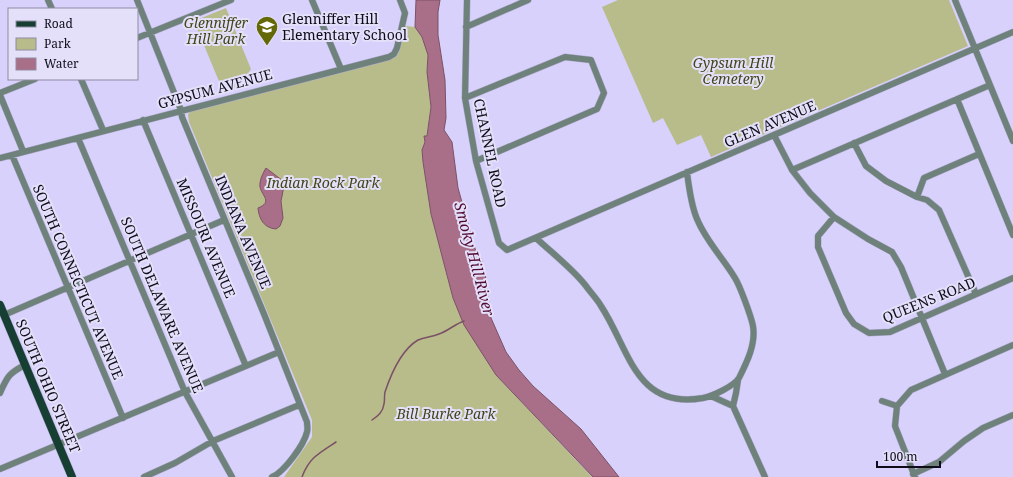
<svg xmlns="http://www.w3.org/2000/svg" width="1013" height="477" font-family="'Noto Serif',serif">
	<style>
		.green { fill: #b8bc8b }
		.water { fill: #a96f88; stroke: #7b5167 }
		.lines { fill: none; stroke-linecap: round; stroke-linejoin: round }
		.stream { stroke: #7b5167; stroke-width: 1.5 }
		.minor-casing { stroke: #b3aed2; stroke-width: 7 }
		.major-casing { stroke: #b3aed2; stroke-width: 9 }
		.minor { stroke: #6e827b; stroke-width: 6 }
		.major { stroke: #163e33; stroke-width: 8 }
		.labels { text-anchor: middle; stroke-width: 4; stroke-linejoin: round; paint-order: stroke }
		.poi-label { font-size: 14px; fill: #0f0c1a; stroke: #e4e0fa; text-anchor: start }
		.park-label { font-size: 14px; font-style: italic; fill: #424517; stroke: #e4e0fa }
		.street-label { font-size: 14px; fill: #0f0c1a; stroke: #e4e0fa }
		.water-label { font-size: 15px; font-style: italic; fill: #510831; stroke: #e4e0fa }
	</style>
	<rect width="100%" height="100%" fill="#d7d1fb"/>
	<path class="green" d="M618,0H949L968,46L711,157L701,135L677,145L663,118L653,123L602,7Z
		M226,8L251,69L239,87L223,91L194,21Z
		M405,26L415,27L422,37L428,55L427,72L431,107L427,136L422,150L423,162L431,214L453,298L496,375L592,477H284L312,437V420L189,122L188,115L190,110L396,57L398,54Z"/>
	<path class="water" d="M416,0H440L438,12V35L445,80L446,118L444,130L452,142L458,188L476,252L481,258L485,273L491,318L506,352L519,370L533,386L581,429L619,477H593L496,375L464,325L453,298L431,214L423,162L422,150L425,142L424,136H427L431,107L427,72L428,55L422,37L415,27Z
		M266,168L283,181L284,186L281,201L283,218L280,226L276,229C264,228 259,219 258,208C273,202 262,196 260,187C259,181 263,173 266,168Z"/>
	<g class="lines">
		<path class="stream" d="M372,420C378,416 383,412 384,404C385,399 384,396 385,392C391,374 401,350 418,340C425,337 432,337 439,334C448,331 455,324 464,321
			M302,477C309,458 319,453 336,442"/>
		<g class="minor-casing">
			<path id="minor" d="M48,0L52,9
				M137,0L181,110L182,117L264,314L307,422C307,425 308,429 307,432C304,445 284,472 272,477
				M312,0L341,69
				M467,0L465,98L476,161L499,243L507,250L1013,32
				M955,0L1013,141
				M466,27L528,0
				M137,38L231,0
				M81,79L103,130
				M0,93L35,79
				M0,95L23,151
				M465,98L565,57L591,60L604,93L597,109L476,161
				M957,99L1013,235
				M143,120L246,366
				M774,135L792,170L810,193L834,217L868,239L892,252L901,267L945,374
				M78,138L185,392L232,477
				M854,143L866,166L886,181L917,197L927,200L939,210L976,294
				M12,155L123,418
				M0,158L389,57L394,54L397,48L405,13L400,0
				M792,170L990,85
				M917,197L924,178L979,154
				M834,217L818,236V247L846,313L854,324L869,333L890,332L1013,278
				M536,238C552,253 573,269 586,286C591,293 597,299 601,306C629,348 635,410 703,398C713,396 734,386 739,378C747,362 756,344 753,326C751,316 740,286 735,278C723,258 706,241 697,219C691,205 689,188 687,172
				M4,315L224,220
				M0,393C7,377 9,373 25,365
				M711,396L733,406L736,393L738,380
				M882,401L897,406
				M733,406L765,477
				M0,469L279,352
				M913,474L939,462L964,441L983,428L1013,415
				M144,477L175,463L213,441L299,405
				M915,477L895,426L897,406L911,390L1013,345"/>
		</g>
		<g class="major-casing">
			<path id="major" d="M0,305L72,477"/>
		</g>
		<use href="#minor" class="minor"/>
		<use href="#major" class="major"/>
	</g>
	<defs>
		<g id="school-pin" transform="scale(1.15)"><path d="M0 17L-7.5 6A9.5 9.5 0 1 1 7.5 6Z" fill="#646806" stroke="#e4e0fa"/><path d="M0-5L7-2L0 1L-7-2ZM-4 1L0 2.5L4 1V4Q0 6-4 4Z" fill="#fff"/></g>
	</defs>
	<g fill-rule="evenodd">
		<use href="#school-pin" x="267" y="27"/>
	</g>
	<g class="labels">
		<g class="poi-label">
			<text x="282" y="24">Glenniffer Hill<tspan x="282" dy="16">Elementary School</tspan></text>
		</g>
		<g class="park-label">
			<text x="216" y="28">Glenniffer<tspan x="216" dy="16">Hill Park</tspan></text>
			<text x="733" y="68">Gypsum Hill<tspan x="733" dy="16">Cemetery</tspan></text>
			<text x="323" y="188">Indian Rock Park</text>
			<text x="446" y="419">Bill Burke Park</text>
		</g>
		<g class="street-label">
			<text transform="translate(215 89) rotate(-15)" y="5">GYPSUM AVENUE</text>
			<text transform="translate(770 124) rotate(-23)" y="5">GLEN AVENUE</text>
			<text transform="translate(490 153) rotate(78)" y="5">CHANNEL ROAD</text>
			<text transform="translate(243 232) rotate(67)" y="5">INDIANA AVENUE</text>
			<text transform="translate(206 238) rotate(67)" y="5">MISSOURI AVENUE</text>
			<text transform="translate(78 282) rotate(67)" y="5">SOUTH CONNECTICUT AVENUE</text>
			<text transform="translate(929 300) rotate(-22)" y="5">QUEENS ROAD</text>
			<text transform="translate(162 305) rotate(67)" y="5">SOUTH DELAWARE AVENUE</text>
			<text transform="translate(48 386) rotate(67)" y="5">SOUTH OHIO STREET</text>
		</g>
		<g class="water-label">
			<text transform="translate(474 259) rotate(75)" y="5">Smoky Hill River</text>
		</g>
	</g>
	<rect x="8" y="8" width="130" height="72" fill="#e4e0fa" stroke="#8f8ba0"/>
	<rect x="16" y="21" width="20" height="6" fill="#163e33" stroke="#8f8ba0"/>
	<text x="44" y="28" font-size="12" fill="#0f0c1a">Road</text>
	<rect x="16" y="38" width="20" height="12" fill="#b8bc8b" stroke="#8f8ba0"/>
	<text x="44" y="48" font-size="12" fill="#0f0c1a">Park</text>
	<rect x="16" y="58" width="20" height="12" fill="#a96f88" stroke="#8f8ba0"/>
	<text x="44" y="68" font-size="12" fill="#0f0c1a">Water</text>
	<path d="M877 461v6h63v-6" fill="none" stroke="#0f0c1a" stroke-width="2"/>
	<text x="883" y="461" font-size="12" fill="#0f0c1a" stroke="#e4e0fa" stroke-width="3" paint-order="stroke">100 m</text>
</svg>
